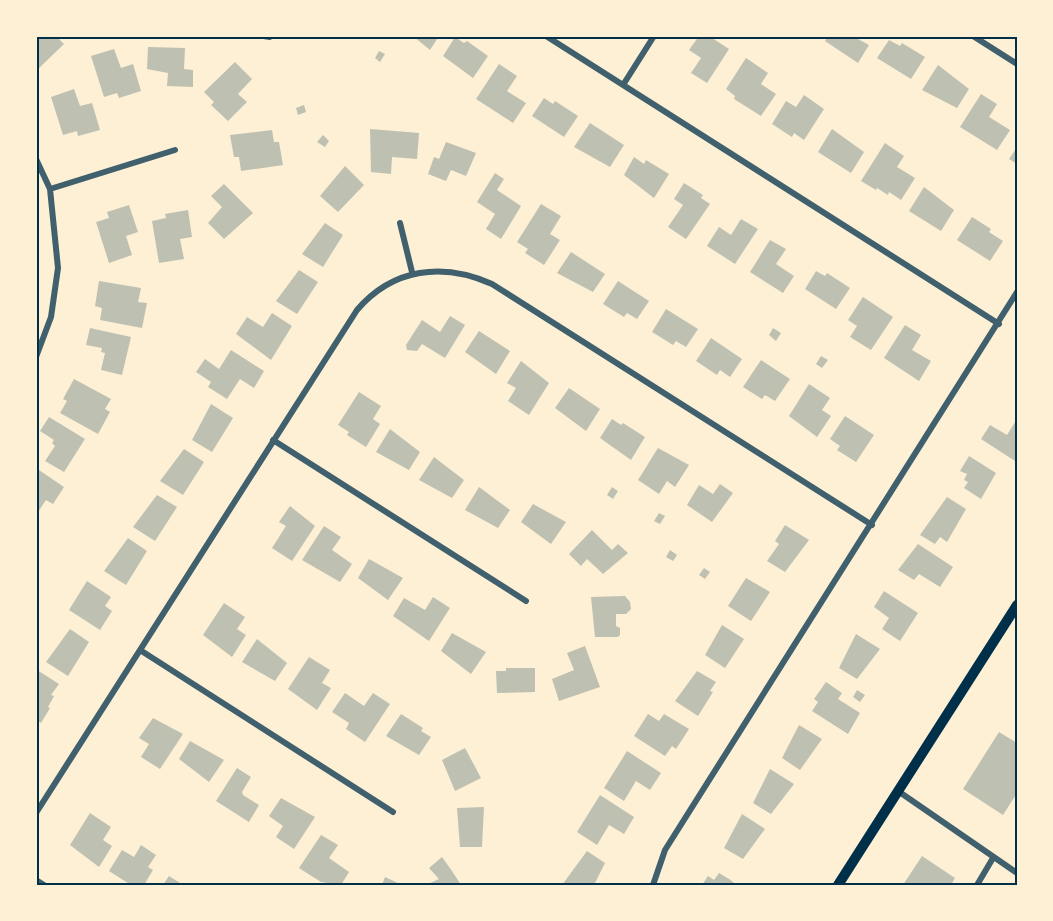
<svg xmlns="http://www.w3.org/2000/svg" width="1053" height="921" font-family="'Alegreya Sans',sans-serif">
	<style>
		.building { fill: #bec0b2 }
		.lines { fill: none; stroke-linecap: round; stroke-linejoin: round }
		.service { stroke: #3f606c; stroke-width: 4 }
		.minor { stroke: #3f606c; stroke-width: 6 }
		.secondary { stroke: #003049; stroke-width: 10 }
		.neatline { fill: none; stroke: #003049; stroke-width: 2 }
	</style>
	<rect width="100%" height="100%" fill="#fdf0d5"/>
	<path class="building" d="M56,36L64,44L36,71V37Z
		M413,36H439L430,50Z
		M699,36H709L729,49L707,83L691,73L701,58L689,50Z
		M828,36H859L858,39L869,45L858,63L825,41Z
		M455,37L464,43L467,41L488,56L473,78L443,56Z
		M889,40L900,46L902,43L925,57L911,79L877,58Z
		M148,47L185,48L184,69L193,70V87L167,86L168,73L147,69Z
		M114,49L121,68L133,64L141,91L119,98L117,93L104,97L91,56Z
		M379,51L385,54L380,62L375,58Z
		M746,58L768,73L761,84L776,94L761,116L734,99L735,96L726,89Z
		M235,62L252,79L238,94L247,102L228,121L211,105L214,102L204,92Z
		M499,64L517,76L507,91L526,103L513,123L476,99Z
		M938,65L969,89L957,108L922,90Z
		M74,89L80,106L92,103L100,130L78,136L77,131L63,135L51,97Z
		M981,94L997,104L989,117L1010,130L997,150L960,127Z
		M804,95L824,109L804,140L794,133L792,137L772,124L786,101L796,107Z
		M544,98L553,104L555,101L578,116L564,137L532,116Z
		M304,105L306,112L298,115L296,108Z
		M590,123L624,145L610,167L574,147Z
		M370,129L419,133L417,159L392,157L391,174L371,172Z
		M832,129L864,152L851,173L818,152Z
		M272,130L274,142H279L283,165L241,171L239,157H234L230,135Z
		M323,135L329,141L325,147L317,142Z
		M446,142L476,153L466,176L451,170L446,181L428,174L434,157L439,159Z
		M885,143L904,156L897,167L915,178L901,200L889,192L888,195L877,188L876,190L861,181Z
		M1017,147V164L1009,159Z
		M634,157L644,164L646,160L669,174L654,198L624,175Z
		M345,166L364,185L338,212L320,196Z
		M495,173L504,179L497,190L521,206L501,239L486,229L495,214L477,202Z
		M684,183L703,195L701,198L710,204L686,239L668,227L683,205L674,199Z
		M224,184L253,213L224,239L208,223L222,207L211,196Z
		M924,187L954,210L941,231L909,211Z
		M541,204L561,216L550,234L560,240L544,265L525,253L528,249L517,242Z
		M129,205L138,232L126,236L132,255L109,263L96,222L109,218L107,212Z
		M188,210L192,237L180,239L184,259L159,263L152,221L166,218L165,214Z
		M972,217L991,229L989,232L1003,241L990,261L957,240Z
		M741,219L758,229L735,264L707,246L719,227L731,235Z
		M325,223L343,235L323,267L302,254Z
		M770,240L786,249L776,264L794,276L783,293L750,272Z
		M571,252L605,274L593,292L557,273Z
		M299,270L318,282L297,314L276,301Z
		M816,271L825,276L827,273L850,288L836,309L805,289Z
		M99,281L141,288L138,302L147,303L142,328L100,320L102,308L95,306Z
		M618,281L649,301L637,319L627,313L624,317L603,304Z
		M863,297L893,317L871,350L850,337L857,326L848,320Z
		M666,309L698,329L686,347L676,341L673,345L652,332Z
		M272,313L292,326L271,360L236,334L247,317L263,327Z
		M450,316L465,325L445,358L422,344L417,351L407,350L406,345L422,320L440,332Z
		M905,325L921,335L912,350L931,361L919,381L884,358Z
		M90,328L131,337L122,375L101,370L105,353L101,352L102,348L86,345Z
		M773,328L781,333L776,341L769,335Z
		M479,331L510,351L496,374L465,352Z
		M711,338L742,359L730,377L720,370L717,375L696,361Z
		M231,350L264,371L254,388L240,379L227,399L208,387L211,382L196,372L205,359L219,369Z
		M821,356L828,360L822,368L816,364Z
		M761,360L790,379L775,401L765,395L762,399L743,387Z
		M521,361L549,383L529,415L508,401L516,388L507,383Z
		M74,379L111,399L105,409L110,412L98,434L60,413L67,401L63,399Z
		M809,384L830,398L822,410L831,416L817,437L789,416Z
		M569,388L600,409L586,431L555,408Z
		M359,392L381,406L373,419L380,424L366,447L347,435L349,432L338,425Z
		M211,404L233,418L212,452L192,440Z
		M845,416L874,435L856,462L837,450L840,446L830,439Z
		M49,417L85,439L64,472L45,461L55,446L52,443L54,440L40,431Z
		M612,419L621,425L623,423L645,437L631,460L600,438Z
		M1017,419V458L1015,461L981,439L990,425L1007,435Z
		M390,429L420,452L409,470L376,452Z
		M658,448L689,465L675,487L667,481L659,494L638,480Z
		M184,449L204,462L183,495L160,481Z
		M969,456L996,473L981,499L964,488L968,482L964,480L967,474L960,471Z
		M434,457L464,480L452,498L419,480Z
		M36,468L64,487L53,504L46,500L36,515Z
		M720,484L733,493L712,522L687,505L699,485L713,494Z
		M479,487L510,510L498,528L465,510Z
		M612,487L618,491L613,499L607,495Z
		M157,495L177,507L155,541L133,527Z
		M947,497L966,509L947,542L940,537L935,544L920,535Z
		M533,504L566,522L551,544L521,522Z
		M290,506L315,526L292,561L272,548L286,526L279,522Z
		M659,513L665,516L660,524L654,521Z
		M785,525L809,540L785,572L767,561L779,544L775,541Z
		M324,526L341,537L332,550L352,564L340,582L302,560Z
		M592,530L612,550L618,544L628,553L603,574L587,559L581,566L569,554Z
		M128,538L147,551L126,585L104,571Z
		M918,544L953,567L940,587L919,574L914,580L898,570Z
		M670,550L677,555L673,561L666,557Z
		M369,559L403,578L388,600L358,578Z
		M704,568L710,572L705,579L699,575Z
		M746,578L770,592L751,621L728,606Z
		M87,581L111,597L105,606L112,611L100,630L69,610Z
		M884,591L918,613L900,641L882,629L889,618L874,607Z
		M625,596L630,602L631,609L626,614H616V626L620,628V635L618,637H595L591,597Z
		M433,597L450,608L429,641L393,616L404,598L425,610Z
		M224,603L245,617L237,629L246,635L232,657L203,635Z
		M722,625L744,639L725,668L705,655Z
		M70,629L89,642L68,676L46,662Z
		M452,633L486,652L471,674L441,651Z
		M856,634L880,649L857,679L839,668Z
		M257,639L287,663L275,681L242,662Z
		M585,646L600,687L559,701L552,679L574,670L567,653Z
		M309,657L330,670L322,683L331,688L317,710L288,689Z
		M506,668H535V692L497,693L496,671H506Z
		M37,670L59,684L51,695L54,696L48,707L50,708L41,723L36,720Z
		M697,671L716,682L710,691L713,692L698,716L675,701Z
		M826,682L842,693L838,699L860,713L848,734L812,711L818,702L814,699Z
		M857,690L865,695L860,702L853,697Z
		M345,693L364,706L373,693L390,704L365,742L346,729L349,723L332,712Z
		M401,714L423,728L421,731L431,737L419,755L386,736Z
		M648,714L659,721L664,714L689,729L676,749L672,746L665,756L634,736Z
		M153,718L183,734L160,769L141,757L149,744L139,738Z
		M799,725L822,739L800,770L782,758Z
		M999,732L1017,743V793L1003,815L963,789Z
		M190,741L224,760L209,782L179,759Z
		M465,748L481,778L455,791L442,760Z
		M627,751L661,773L650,790L636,781L624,801L604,788Z
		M237,768L251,777L242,792L243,795L259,805L249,822L216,801Z
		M770,769L794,784L771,814L753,803Z
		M600,795L634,817L624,834L609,825L597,845L577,832Z
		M281,798L315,817L294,849L276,837L283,826L269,816Z
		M484,807L482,847H460L457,808Z
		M90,813L111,827L103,840L112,846L99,867L70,845Z
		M742,814L765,829L743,859L724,848Z
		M321,835L338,845L329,858L349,872L341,885L321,882L299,868Z
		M141,845L156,855L148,867L153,870L144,885H131L109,871L122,850L134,857Z
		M587,851L605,863L594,885H562Z
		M922,856L955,878L951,885H903Z
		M442,857L452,871L461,885H426L439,879L429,868Z
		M719,873L729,879L737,885H702L708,876L714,880Z
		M169,876L183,885H163Z
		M385,877L402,885H382Z"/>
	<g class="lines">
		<path class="service" d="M257,36L270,38"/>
		<path class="minor" d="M546,36L999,324
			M973,36L1017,64
			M623,85L654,36
			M36,159L50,189L58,268L51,317L36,357
			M50,189L175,150
			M400,223L412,272
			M273,440L526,601
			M140,650L393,812
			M898,791L1017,873
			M36,813L357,310C393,268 443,262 492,284L872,525
			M36,880L44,885
			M653,885L665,850L1017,292
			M977,885L993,858"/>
		<path class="secondary" d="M838,885L1017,605"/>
	</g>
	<rect width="1053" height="921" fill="none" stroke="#fdf0d5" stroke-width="75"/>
	<rect x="38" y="38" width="978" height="846" class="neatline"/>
</svg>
